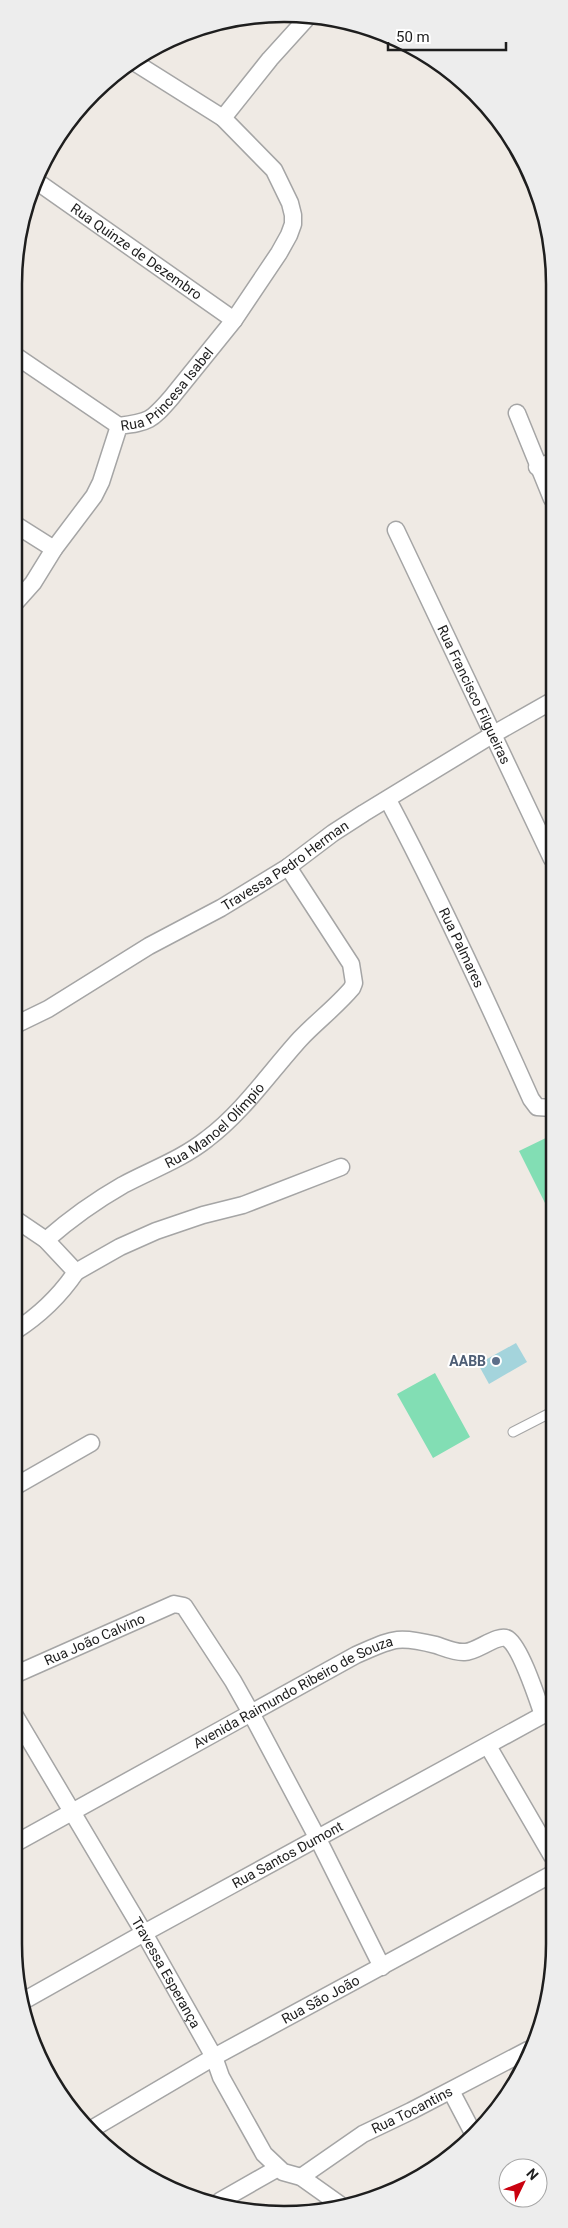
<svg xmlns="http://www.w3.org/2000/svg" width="568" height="2228" font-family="Roboto,sans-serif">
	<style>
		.pitch { fill: #82deb4 }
		.water { fill: #a4d4dc }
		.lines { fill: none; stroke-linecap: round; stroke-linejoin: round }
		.service-casing { stroke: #a5a5a5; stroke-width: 11 }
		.minor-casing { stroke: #a5a5a5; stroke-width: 19 }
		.service { stroke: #fff; stroke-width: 9 }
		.minor { stroke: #fff; stroke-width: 16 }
		.service-dot { fill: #5c6f8a; stroke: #fff; stroke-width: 2 }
		.labels { text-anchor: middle; stroke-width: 4; stroke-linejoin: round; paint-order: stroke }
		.street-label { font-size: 14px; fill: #1e1e1e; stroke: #fff }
		.service-label { font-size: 14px; font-weight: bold; fill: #4e5e75; stroke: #fff; text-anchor: end }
		.rim { fill: none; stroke: #1e1e1e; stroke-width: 2.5 }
	</style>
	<rect width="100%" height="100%" fill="#efeae4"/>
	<path class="pitch" d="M552,1135V1217L519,1151Z
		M435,1373L470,1437L433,1458L397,1394Z"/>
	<path class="water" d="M516,1343L527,1362L489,1384L478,1364Z"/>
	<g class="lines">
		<g class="service-casing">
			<path id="service" d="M513,1432L552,1412"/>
		</g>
		<g class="minor-casing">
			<g id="minor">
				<path d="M223,118L270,59L308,17"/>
				<path id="s1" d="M39,183L234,320"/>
				<path d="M16,356L119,426"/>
				<path d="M517,413L552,499"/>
				<path d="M537,467L552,462"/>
				<path d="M16,525L54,549"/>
				<path id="s2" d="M396,530L552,859"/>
				<path id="s3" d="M16,602L33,583L54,549L94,496L101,482L119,426C149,422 151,421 171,398L234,320L279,253L289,235L293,224V215L290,203L274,170L223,118L134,62"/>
				<path id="s4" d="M388,800C440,898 486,998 531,1099L537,1107L552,1108"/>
				<path id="s5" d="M15,1025L48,1009L149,946L221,908L288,867L333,833L364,813L492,735L552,701"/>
				<path id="s6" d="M46,1240C70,1219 95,1201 123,1185C151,1170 182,1159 207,1139C243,1112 270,1072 300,1039C317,1021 337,1006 352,988L354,983L351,964L288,867"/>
				<path d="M76,1272L120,1247L156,1231L203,1215L243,1205L341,1167"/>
				<path d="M15,1331C40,1315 59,1297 76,1272L46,1240L15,1219"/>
				<path d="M14,1487L91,1443"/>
				<path id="s7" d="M14,1675L174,1604L184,1606L233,1681L251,1713L318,1839L382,1967"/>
				<path id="s8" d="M14,1714L144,1933L214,2057L221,2077L264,2154L283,2172L301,2177L339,2204"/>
				<path d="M488,1746L552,1856"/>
				<path id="s9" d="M14,1844L356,1655C393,1639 396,1635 436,1645C445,1648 456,1653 465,1652C477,1652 498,1633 508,1639C521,1648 537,1698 543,1715"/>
				<path id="s10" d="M25,2000L144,1933L552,1710"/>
				<path d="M451,2091L472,2131"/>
				<path id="s11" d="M90,2130L214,2057L552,1874"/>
				<path id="s12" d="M301,2177L363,2134L411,2111L528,2050"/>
				<path d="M220,2201L278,2168"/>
			</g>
		</g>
		<use href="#service" class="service"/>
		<use href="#minor" class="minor"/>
	</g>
	<circle class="service-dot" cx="496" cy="1361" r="5"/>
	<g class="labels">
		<g class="street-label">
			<text dy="5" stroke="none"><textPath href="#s1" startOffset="119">Rua Quinze de Dezembro</textPath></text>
			<text dy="5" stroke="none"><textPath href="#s3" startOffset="269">Rua Princesa Isabel</textPath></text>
			<text dy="5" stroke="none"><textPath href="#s2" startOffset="182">Rua Francisco Filgueiras</textPath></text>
			<text dy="5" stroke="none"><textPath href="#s5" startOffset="314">Travessa Pedro Herman</textPath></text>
			<text dy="5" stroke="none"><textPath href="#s4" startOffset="165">Rua Palmares</textPath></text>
			<text dy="5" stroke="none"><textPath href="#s6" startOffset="205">Rua Manoel Olímpio</textPath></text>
			<text dy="5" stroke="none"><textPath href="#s7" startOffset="88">Rua João Calvino</textPath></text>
			<text dy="5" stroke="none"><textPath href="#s9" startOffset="318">Avenida Raimundo Ribeiro de Souza</textPath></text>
			<text dy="5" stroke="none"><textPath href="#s10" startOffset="300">Rua Santos Dumont</textPath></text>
			<text dy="5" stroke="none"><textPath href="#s8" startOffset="300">Travessa Esperança</textPath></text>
			<text dy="5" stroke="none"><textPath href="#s11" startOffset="265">Rua São João</textPath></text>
			<text dy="5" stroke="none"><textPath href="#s12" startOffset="130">Rua Tocantins</textPath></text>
		</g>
		<g class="service-label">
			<text x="486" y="1366">AABB</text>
		</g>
	</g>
	<path d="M0 0H568V2228H0ZM284 22H284A262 262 0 0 1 546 284V1944A262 262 0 0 1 284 2206H284A262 262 0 0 1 22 1944V284A262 262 0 0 1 284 22Z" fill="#ededed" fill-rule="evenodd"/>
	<path class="rim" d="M284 22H284A262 262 0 0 1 546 284V1944A262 262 0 0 1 284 2206H284A262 262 0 0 1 22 1944V284A262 262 0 0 1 284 22Z"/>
	<g transform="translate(523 2183) rotate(47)"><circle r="24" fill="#ffffff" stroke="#a5a5a5"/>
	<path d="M0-4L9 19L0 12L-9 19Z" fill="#ca0210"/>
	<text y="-8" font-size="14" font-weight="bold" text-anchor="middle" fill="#1e1e1e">N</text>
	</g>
	<path d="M388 42v8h118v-8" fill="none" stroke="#1e1e1e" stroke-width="2.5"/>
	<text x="396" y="42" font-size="15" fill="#1e1e1e" stroke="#ffffff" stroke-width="4" paint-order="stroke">50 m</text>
</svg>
